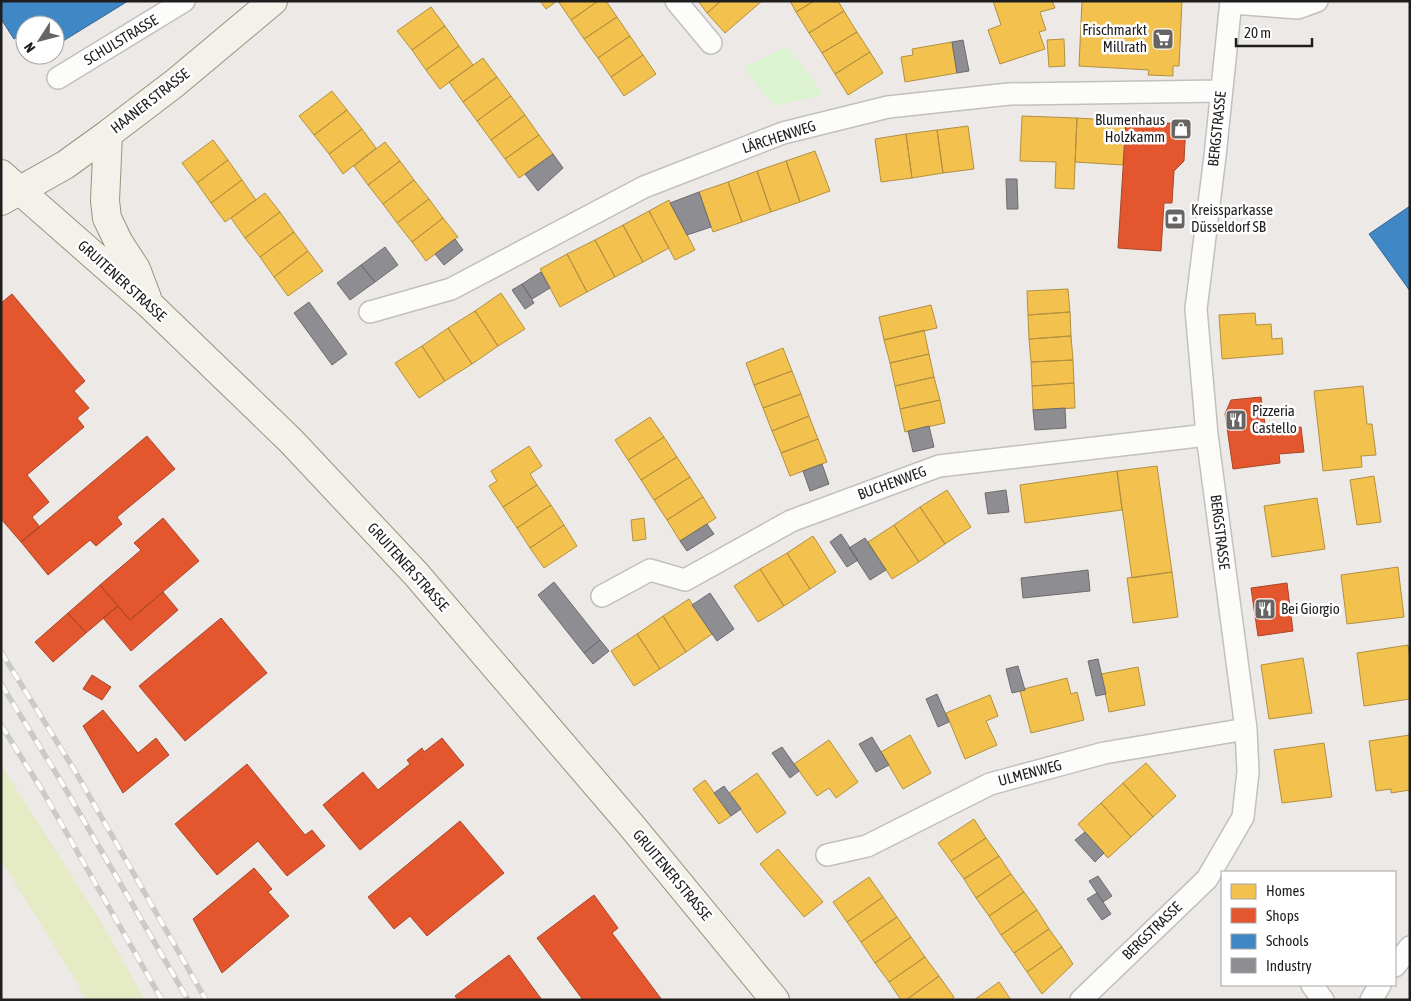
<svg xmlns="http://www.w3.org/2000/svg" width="1411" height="1001" font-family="'Asap Condensed',sans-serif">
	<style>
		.grass { fill: #e5ebc4 }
		.park { fill: #dbf3d0 }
		.homes { fill: #f2c14e; stroke: #b29040 }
		.shops { fill: #e4572e; stroke: #a94629 }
		.schools { fill: #3f88c5; stroke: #356893 }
		.industry { fill: #8d8d92; stroke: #6c6c6f }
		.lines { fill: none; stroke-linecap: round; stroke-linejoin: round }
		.street-casing { stroke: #c2c0bf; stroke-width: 24 }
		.secondary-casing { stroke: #98927e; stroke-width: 30 }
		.street { stroke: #fcfcfb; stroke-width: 21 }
		.secondary { stroke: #f4f1ea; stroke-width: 28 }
		.rail-casing { stroke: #cacac9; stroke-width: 5.5 }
		.rail { stroke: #fff; stroke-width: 4; stroke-dasharray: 11; stroke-linecap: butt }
		.labels { text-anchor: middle; stroke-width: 5; stroke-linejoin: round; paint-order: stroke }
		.poi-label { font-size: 15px; fill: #1e1e1e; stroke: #fff; text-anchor: start }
		.street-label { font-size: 15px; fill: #1e1e1e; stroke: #fff }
	</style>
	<rect width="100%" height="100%" fill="#ede9e7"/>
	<path class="grass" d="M1,765L100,920L145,1000H86L76,981L1,860Z"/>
	<path class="park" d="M788,46L823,95L774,106L744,68Z"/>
	<path class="homes" d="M540,1H557L546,9Z
		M558,1H598L571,20Z
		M598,1H606L617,17L584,39L571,20Z
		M698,1H721L707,13Z
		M721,1H762L725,33L707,13Z
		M790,1H814L796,12Z
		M814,1H838L844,11L809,33L796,12Z
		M993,1H1052L1055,8L1040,12L1046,30L1039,32L1045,49L1000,64L988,30L1001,25Z
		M1082,1H1182L1179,66H1173V76L1148,75L1149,70L1079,66Z
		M431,7L445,26L412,50L397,31Z
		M844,11L857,32L822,53L809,33Z
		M617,17L630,36L598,58L584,39Z
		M445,26L459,46L426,70L412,50Z
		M857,32L870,52L835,74L822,53Z
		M630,36L643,55L611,77L598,58Z
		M1064,39L1065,66L1049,67L1047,40Z
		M952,42L957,73L905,82L901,57L913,55L912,49Z
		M459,46L473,65L440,89L426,70Z
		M870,52L883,73L848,95L835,74Z
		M643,55L656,74L624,96L611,77Z
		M483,58L497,77L463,102L449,82Z
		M497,77L511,96L477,121L463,102Z
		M332,91L347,110L314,135L299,116Z
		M511,96L525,115L491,140L477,121Z
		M347,110L362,129L329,154L314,135Z
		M525,115L539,135L505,159L491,140Z
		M1022,116L1077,118L1074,189L1055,188L1056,162L1020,161Z
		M1077,118L1126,121L1123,165L1075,162Z
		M968,126L974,169L943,173L937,130Z
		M362,129L376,148L343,174L329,154Z
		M937,130L943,173L912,178L906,134Z
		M906,134L912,178L881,182L875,139Z
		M539,135L553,154L519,178L505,159Z
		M213,140L228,160L197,183L182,163Z
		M385,142L400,161L368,185L354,166Z
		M815,151L830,191L800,202L786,161Z
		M228,160L242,180L211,203L197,183Z
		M400,161L414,180L383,204L368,185Z
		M786,161L800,202L771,212L757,171Z
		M757,171L771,212L742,222L728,182Z
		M242,180L256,200L225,222L211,203Z
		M414,180L429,199L397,223L383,204Z
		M728,182L742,222L713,232L699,192Z
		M265,193L280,212L245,238L231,218Z
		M429,199L443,218L412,242L397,223Z
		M669,200L695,250L675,260L649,211Z
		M649,211L669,248L643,262L623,225Z
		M280,212L294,232L260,257L245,238Z
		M443,218L458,237L426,261L412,242Z
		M623,225L643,262L615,277L595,240Z
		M294,232L308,251L274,277L260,257Z
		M595,240L615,277L587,292L567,254Z
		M308,251L323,271L288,296L274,277Z
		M567,254L587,292L560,307L540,269Z
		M1068,289L1070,312L1028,315L1027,291Z
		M501,293L525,329L498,346L475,311Z
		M931,305L937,328L884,340L879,317Z
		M475,311L498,346L472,364L448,328Z
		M1070,312L1071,336L1029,339L1028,315Z
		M1255,313L1256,325L1271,324L1272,339L1282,338L1283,354L1222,359L1219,315Z
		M448,328L472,364L445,381L422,346Z
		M924,330L929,354L890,363L884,340Z
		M1071,336L1073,360L1031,362L1029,339Z
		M422,346L445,381L419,398L395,363Z
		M783,348L792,371L754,385L746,363Z
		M929,354L934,377L895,386L890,363Z
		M1073,360L1074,383L1032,386L1031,362Z
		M792,371L801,394L763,408L754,385Z
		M934,377L940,400L900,409L895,386Z
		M1074,383L1075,408L1033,410L1032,386Z
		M1363,386L1367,424H1372L1376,455L1361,456L1362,467L1323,471L1314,391Z
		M801,394L809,416L772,431L763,408Z
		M940,400L945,423L905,432L900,409Z
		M809,416L818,439L781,453L772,431Z
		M650,417L664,437L628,460L615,440Z
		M664,437L677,457L641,480L628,460Z
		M818,439L827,462L790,476L781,453Z
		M529,446L542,466L530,474L537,485L503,507L489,486L497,481L491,471Z
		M677,457L690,477L654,500L641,480Z
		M1157,466L1172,572L1132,578L1117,471Z
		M1117,471L1122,510L1025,523L1020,485Z
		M1374,476L1381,522L1357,525L1350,480Z
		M690,477L703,497L667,520L654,500Z
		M537,485L551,505L517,528L503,507Z
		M947,490L971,527L945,544L920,507Z
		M703,497L716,518L680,541L667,520Z
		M1317,498L1325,549L1272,557L1264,506Z
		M551,505L564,525L530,548L517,528Z
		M920,507L945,544L919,562L894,525Z
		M644,518L646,539L633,541L631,520Z
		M564,525L577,546L544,568L530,548Z
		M894,525L919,562L892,579L868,542Z
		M813,536L836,572L810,589L787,553Z
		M787,553L810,589L784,606L760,569Z
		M1398,567L1404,617L1347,624L1341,575Z
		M760,569L784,606L758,622L734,586Z
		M1172,572L1178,617L1133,623L1127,578Z
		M689,599L712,634L686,652L663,616Z
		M663,616L686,652L660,669L637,634Z
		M637,634L660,669L634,686L611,651Z
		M1408,645L1410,661V699L1364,706L1357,653Z
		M1303,658L1312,713L1269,719L1261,665Z
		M1138,667L1145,705L1109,712L1101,674Z
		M1067,678L1071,694L1077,692L1084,720L1031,733L1020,691L1025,690L1024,689Z
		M990,695L998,716L986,721L997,745L965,759L946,713Z
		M910,735L931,773L903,789L881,752Z
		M1410,735V790L1391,793V789L1376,791L1369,741Z
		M829,740L858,782L836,798L829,788L817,796L794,764Z
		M1324,743L1332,797L1282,803L1274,750Z
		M1146,763L1176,796L1153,817L1123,783Z
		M757,773L786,813L757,833L729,793Z
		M705,780L731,816L719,824L693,789Z
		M1123,783L1153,817L1131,837L1101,803Z
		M1101,803L1131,837L1108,858L1078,824Z
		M974,819L986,838L951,861L938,843Z
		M986,838L999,856L964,879L951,861Z
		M778,849L823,902L804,917L760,864Z
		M999,856L1011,874L976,898L964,879Z
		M1011,874L1024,892L989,916L976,898Z
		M869,877L883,897L847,922L833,902Z
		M1024,892L1037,910L1001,935L989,916Z
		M883,897L897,917L861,942L847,922Z
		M1037,910L1049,929L1014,953L1001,935Z
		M897,917L911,937L875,963L861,942Z
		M1049,929L1062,947L1027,972L1014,953Z
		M911,937L925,957L889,982L875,963Z
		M1062,947L1073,964L1042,994L1027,972Z
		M925,957L939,976L906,1000H901L889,982Z
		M939,976L954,997L951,1000H906Z
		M999,982L1011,1000H974Z"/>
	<path class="shops" d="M1126,121L1186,124L1184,161L1174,171L1172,203H1164L1161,251L1118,248Z
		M12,294L85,381L74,391L89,408L77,418L84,427L27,475L49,502L32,517L40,527L21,542L1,519V303Z
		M1261,397L1266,431L1301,427L1304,452L1279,454L1280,463L1233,469L1225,414L1231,400Z
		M147,436L175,469L117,517L122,524L96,546L90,540L48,575L21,542Z
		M163,518L199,561L130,620L100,585L141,550L134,543Z
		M1287,583L1293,631L1258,636L1251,588Z
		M100,585L118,606L86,633L68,613Z
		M163,592L178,610L131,651L103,618L118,606L130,620Z
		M68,613L86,633L53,662L35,642Z
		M221,618L267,673L185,741L139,686Z
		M92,675L111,687L102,700L83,689Z
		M103,710L138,753L156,738L169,755L123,793L83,726Z
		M442,738L464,765L360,850L323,805L363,772L378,790L410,764L407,760L422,748L424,752Z
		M247,764L305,835L312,830L325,846L287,876L258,841L217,875L175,824Z
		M460,821L504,873L427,936L410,916L394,929L368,897Z
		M254,868L272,889L268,892L289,916L222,973L193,919Z
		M594,895L618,928L612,933L662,1000H583L537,938Z
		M509,955L542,1000H458L455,996Z"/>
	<path class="schools" d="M1,1H128L55,46V25H25V32L14,39L1,19Z
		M1410,206V291L1369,234Z"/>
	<path class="industry" d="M963,40L969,71L957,73L952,42Z
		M553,154L563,168L538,191L525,174Z
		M1006,179H1017L1018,209H1007Z
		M699,192L711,227L687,235L670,203Z
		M455,239L463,250L444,265L435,254Z
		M385,247L398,265L375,282L361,265Z
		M361,265L375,282L350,300L337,283Z
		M541,272L550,288L532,299L522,284Z
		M522,284L534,303L525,309L512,290Z
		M309,302L347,354L332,365L294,313Z
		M1065,408L1066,428L1035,430L1033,410Z
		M929,426L934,447L913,452L908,431Z
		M822,464L829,484L810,491L803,471Z
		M1006,490L1009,512L988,514L985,493Z
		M707,524L714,534L687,551L680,541Z
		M841,534L858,560L847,567L830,542Z
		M865,538L886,570L870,580L849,548Z
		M1088,570L1090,591L1023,598L1021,578Z
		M554,582L600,640L584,653L538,595Z
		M710,593L734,629L717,641L692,605Z
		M600,640L609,651L593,664L584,653Z
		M1098,659L1106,694L1096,696L1088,661Z
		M1018,666L1025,690L1012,693L1006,669Z
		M937,694L949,722L938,727L926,699Z
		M872,737L889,765L876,772L859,744Z
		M782,747L799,771L790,778L772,753Z
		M724,786L741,809L731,816L714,793Z
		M1085,832L1104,853L1095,862L1075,840Z
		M1098,876L1112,896L1103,902L1089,881Z
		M1097,893L1111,914L1102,920L1087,899Z"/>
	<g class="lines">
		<g class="street-casing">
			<path id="street" d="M676,1L711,43
				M1231,3L1298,8L1317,1
				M58,78L184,1
				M370,312L451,289L644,187L783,133L888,107L1009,94L1221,91
				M602,596L650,570L685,580L791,521L939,466L1207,435
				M827,855L867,846L990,784L1104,753L1246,729
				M1395,966L1410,947
				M1312,985L1323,1000
				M1081,1000L1207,879L1243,817L1248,772L1246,729L1207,435L1196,309L1215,156L1231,1
				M1371,1000L1380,985"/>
		</g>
		<g class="secondary-casing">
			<path id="secondary" d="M108,134L105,201L107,218L119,243L136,269L147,298
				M1,174L149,304L260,411L291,441L416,574L631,825L775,1000
				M1,201L65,165L108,134L175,83L273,1"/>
		</g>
		<use href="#street" class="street"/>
		<use href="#secondary" class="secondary"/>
		<g class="rail-casing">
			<path id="rail" d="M1,652L75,771L206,1000
				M1,684L59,778L188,1000
				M1,725L42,790L162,1000"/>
		</g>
		<use href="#rail" class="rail"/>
	</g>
	<defs>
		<g id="supermarket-square" transform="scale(1.125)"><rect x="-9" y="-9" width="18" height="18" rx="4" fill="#666564" stroke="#fff"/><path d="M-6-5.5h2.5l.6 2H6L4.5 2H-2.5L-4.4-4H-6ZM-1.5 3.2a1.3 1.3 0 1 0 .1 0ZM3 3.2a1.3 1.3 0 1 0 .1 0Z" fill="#fff"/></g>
		<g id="shop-square" transform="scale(1.125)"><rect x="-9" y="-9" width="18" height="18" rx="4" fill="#666564" stroke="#fff"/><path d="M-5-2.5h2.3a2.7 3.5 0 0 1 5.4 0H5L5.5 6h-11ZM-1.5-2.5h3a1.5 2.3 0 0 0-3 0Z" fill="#fff"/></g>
		<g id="bank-square" transform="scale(1.125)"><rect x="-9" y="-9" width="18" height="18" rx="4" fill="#666564" stroke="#fff"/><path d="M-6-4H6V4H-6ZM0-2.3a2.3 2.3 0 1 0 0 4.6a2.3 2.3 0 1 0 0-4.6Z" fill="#fff"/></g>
		<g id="restaurant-square" transform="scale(1.125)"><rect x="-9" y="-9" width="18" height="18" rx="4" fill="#666564" stroke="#fff"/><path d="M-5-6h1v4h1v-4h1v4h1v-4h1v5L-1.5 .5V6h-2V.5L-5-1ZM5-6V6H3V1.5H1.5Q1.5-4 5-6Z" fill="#fff"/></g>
	</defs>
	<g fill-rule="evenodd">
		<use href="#supermarket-square" x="1163" y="39"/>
		<use href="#shop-square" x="1181" y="129"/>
		<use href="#bank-square" x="1175" y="219"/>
		<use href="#restaurant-square" x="1236" y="420"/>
		<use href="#restaurant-square" x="1265" y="609"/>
	</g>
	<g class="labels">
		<g class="poi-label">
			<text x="1147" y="35" text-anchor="end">Frischmarkt<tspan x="1147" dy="17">Millrath</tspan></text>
			<text x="1165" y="125" text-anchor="end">Blumenhaus<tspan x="1165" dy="17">Holzkamm</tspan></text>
			<text x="1191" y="215">Kreissparkasse<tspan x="1191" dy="17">Düsseldorf SB</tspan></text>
			<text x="1252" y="416">Pizzeria<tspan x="1252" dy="17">Castello</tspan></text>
			<text x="1281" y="614">Bei Giorgio</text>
		</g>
		<g class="street-label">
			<text transform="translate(121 40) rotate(-31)" y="5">SCHULSTRASSE</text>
			<text transform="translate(150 101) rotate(-38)" y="5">HAANER STRASSE</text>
			<text transform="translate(1217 129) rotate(-84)" y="5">BERGSTRASSE</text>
			<text transform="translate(779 137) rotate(-18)" y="5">LÄRCHENWEG</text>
			<text transform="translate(122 281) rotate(42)" y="5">GRUITENER STRASSE</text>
			<text transform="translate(892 483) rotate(-20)" y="5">BUCHENWEG</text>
			<text transform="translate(1220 532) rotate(83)" y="5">BERGSTRASSE</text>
			<text transform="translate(408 567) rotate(48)" y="5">GRUITENER STRASSE</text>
			<text transform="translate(1030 773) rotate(-15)" y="5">ULMENWEG</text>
			<text transform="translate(672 875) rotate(50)" y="5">GRUITENER STRASSE</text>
			<text transform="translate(1152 931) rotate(-44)" y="5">BERGSTRASSE</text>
		</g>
	</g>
	<rect width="1411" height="1001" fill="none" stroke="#1e1e1e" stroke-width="5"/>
	<rect x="1221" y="871" width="175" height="115" fill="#ffffff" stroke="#a5a5a5"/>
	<rect x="1231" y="884" width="25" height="15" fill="#f2c14e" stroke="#a5a5a5"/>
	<text x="1266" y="896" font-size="15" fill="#1e1e1e">Homes</text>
	<rect x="1231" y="908" width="25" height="15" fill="#e4572e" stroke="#a5a5a5"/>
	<text x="1266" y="921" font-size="15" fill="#1e1e1e">Shops</text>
	<rect x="1231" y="934" width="25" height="15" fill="#3f88c5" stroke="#a5a5a5"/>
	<text x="1266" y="946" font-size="15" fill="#1e1e1e">Schools</text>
	<rect x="1231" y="958" width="25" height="15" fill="#8d8d92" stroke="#a5a5a5"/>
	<text x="1266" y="971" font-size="15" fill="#1e1e1e">Industry</text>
	<g transform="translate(40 40) rotate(234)"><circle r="24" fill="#ffffff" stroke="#a5a5a5"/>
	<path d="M0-4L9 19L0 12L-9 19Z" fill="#666564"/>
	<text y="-8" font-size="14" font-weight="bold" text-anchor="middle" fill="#1e1e1e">N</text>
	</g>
	<path d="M1236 38v8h76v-8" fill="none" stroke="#1e1e1e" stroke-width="2.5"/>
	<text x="1244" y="38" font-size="15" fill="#1e1e1e" stroke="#ffffff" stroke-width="4" paint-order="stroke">20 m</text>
</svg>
